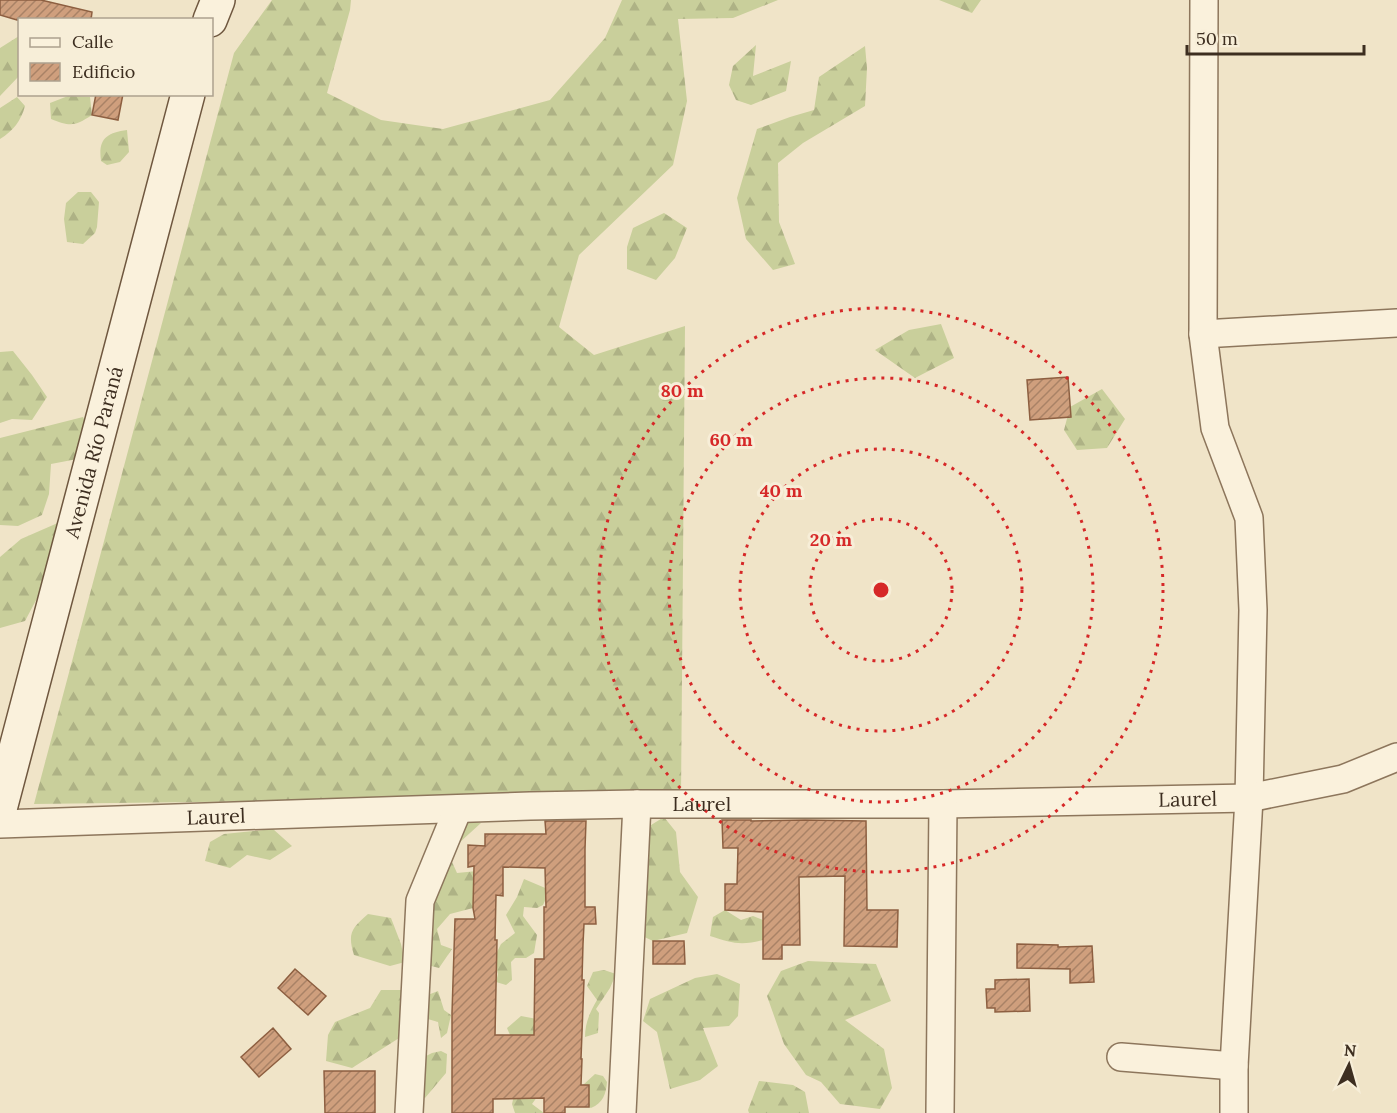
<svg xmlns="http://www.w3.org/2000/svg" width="1397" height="1113" font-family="Lora,serif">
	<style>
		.forest { fill: url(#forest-firs) }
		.building { fill: url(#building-hatch); stroke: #8d5f41; stroke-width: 1.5; fill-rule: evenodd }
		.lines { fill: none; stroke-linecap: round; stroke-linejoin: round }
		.minor-casing { stroke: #8d765c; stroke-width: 30 }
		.secondary-casing { stroke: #6f573f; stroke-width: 36 }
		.minor { stroke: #faf1dc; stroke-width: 27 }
		.secondary { stroke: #faf1dc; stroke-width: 33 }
		.ring { fill: none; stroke: #d62828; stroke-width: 3; stroke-dasharray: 3 6 }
		.labels { text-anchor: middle; stroke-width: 6; stroke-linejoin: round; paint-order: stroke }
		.street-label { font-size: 20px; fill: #3d2e20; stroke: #f7eed8 }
		.centre { fill: #d62828; stroke: #f7eed8; stroke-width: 3 }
		.ring-label { font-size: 18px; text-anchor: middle; font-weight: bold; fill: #d62828; stroke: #f7eed8; stroke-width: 6; stroke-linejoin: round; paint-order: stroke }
	</style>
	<defs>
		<pattern id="forest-firs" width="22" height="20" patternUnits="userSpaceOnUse" patternTransform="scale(1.5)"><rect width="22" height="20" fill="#c9cf9b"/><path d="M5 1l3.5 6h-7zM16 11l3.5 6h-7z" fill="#aeb285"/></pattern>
		<pattern id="building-hatch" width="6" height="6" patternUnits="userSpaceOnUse" patternTransform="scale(1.5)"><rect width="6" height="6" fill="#cf9f7d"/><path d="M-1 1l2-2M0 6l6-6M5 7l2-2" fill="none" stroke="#a98266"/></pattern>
	</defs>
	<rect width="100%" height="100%" fill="#f0e4c8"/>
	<path class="forest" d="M272,0H351L350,10L327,93L381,120L443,129L550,100L605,38L622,0H778L733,18L678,19L687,101L673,165L579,255L559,327L594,355L685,326L681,796L34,804L234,53Z
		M939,0H981L972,13Z
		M19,36V76L0,96V48Z
		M756,45L753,76L791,61L786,91L751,105L736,100L729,85L733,66Z
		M865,46L867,68L865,106L803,143L778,163L779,222L795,264L773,270L746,239L737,198L757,129L790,117L814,110L819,77Z
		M68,96L90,97L92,115C75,126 71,127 51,119L50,103Z
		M17,97L25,106C21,121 13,131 0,139V108Z
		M127,130L129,152L120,162L107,165L101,161C98,139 106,133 127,130Z
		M78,192H91L99,202L97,227L95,233L83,244L67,242L64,219L66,203Z
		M664,213L687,228L675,258L656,280L627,269V247L633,228Z
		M941,324L954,358L915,378L875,350L909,330Z
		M13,351L32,375L47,397L32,420L12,419L0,423V352Z
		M1102,389L1125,419L1107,448L1077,450L1064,430L1070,407Z
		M83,417L96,443L93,456L51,464L49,494L42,515L18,526L0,525V438Z
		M60,522L51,572L25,621L0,628V557L21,539Z
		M664,817L676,832L680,872L698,897L687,933L653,941L638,934L643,830Z
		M460,819L481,823L448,853L457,873L477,871L483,892L473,908L450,914L437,929L441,945L452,949L439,968L412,961Z
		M273,829L292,846L270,860L247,855L230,868L205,861L210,842L224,834Z
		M524,879L550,890L543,905L537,908L524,907L523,916L537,935L534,953L526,958H515L511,962L512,980L506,985L496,982L498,974L494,958L501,944L515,933L506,915L517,897Z
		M725,910L741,920L753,916L763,920V940C740,946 732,943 710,936L713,917Z
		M368,914L391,918L401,944L405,962L390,966L354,955C347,933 352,928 368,914Z
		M808,961L876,964L891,1001L845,1020L884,1049L892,1088L880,1109L840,1104L821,1082L806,1075L784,1044L767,996L781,971Z
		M604,970L616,974L610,988L596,1009L599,1013L598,1033L585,1037C585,1023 590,1012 597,1000L587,986L593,972Z
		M717,974L740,984L738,1016L729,1026L703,1028L718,1066L700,1080L670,1089L657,1032L643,1021L650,999L695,978Z
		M381,990H405L415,1000L438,991L444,1010L451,1015L447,1033L441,1038L438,1022L414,1015L407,1033L352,1068L326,1061L328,1035L335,1022L370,1008Z
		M521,1016L537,1019L543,1036L510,1035L507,1028Z
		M441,1051L447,1054L446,1073L425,1098L410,1087L418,1060L432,1053Z
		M595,1074L603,1076L607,1082C606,1094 603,1103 591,1108L589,1107L585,1100L583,1085Z
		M759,1081L793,1085L805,1092L809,1113H749L748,1110Z
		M516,1087L540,1093L532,1104L544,1113H515L512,1104Z"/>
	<path class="building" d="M0,0H41L92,12L91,20H17L0,15Z
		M96,94H123L118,120L92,115Z
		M1068,377L1071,417L1030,420L1027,380Z
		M722,820H751V821L805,820L866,821L867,910H898L897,947L844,946L845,876L799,877L800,945H782V959H763V912L725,910V884H737L738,848H723Z
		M545,821H586L585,849V907H595L596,924H584L583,944L582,980H584L581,1059H582L581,1085H589V1107H565V1113H544V1098L493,1099V1113H452V1013L455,919H475L473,908L474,866L468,867V845L485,846V834H546ZM503,867L545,868L546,907H544V959H535L534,1035H495L497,940H495L496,895L503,896Z
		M653,941H684L685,964H653Z
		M1017,944L1058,945V947L1092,946L1094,982L1070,983V969L1017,968Z
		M295,969L326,996L308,1015L278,988Z
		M1029,979L1030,1011L995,1012V1008H987L986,989H995V980Z
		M273,1028L291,1049L259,1077L241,1057Z
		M324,1071H375V1113H325Z"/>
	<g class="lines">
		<g class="minor-casing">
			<g id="minor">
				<path d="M1204,0L1203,334L1215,428L1249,518L1253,610L1249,798L1234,1066V1113"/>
				<path d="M1203,334L1397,323"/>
				<path id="s1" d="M0,824L530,806L637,804H943L1249,798L1343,779L1397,757"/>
				<path d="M1121,1057L1234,1066"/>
				<path d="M409,1113L420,901L458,809"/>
				<path d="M622,1113L637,804"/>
				<path d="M940,1113L943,804"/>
			</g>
		</g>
		<g class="secondary-casing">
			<g id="secondary">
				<path d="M210,20L218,0"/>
				<path id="s2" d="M0,809L188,94"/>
			</g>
		</g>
		<use href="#minor" class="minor"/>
		<use href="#secondary" class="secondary"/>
	</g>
	<g class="ring">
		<circle cx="881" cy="590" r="71"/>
		<circle cx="881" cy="590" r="141"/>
		<circle cx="881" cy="590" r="212"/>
		<circle cx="881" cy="590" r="282"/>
	</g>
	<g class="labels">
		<g class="street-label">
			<text dy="7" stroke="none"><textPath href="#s2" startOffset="369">Avenida Río Paraná</textPath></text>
			<text dy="7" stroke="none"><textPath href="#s1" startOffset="1188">Laurel</textPath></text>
			<text dy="7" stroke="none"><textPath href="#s1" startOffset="702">Laurel</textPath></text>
			<text dy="7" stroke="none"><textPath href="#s1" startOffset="216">Laurel</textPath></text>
		</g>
	</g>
	<circle cx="881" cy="590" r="9" class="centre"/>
	<g class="ring-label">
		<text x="682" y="397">80 m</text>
		<text x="731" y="446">60 m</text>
		<text x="781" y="497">40 m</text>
		<text x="831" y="546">20 m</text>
	</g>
	<rect x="18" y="18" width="195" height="78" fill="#f7eed8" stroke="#ada18e" stroke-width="1.5"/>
	<rect x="30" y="38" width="30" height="9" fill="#faf1dc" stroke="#ada18e" stroke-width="1.5"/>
	<text x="72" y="48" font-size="18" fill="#3d2e20">Calle</text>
	<rect x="30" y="63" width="30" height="18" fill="url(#building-hatch)" stroke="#ada18e" stroke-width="1.5"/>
	<text x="72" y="78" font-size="18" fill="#3d2e20">Edificio</text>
	<g transform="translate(1349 1065) rotate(5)" stroke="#f7eed8" stroke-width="4.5" paint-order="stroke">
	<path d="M0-4.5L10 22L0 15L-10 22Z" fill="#3d2e20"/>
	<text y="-9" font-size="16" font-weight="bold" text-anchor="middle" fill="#3d2e20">N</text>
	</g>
	<path d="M1187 45v9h177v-9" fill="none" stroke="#3d2e20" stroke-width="3"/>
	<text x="1196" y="45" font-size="18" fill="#3d2e20" stroke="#f7eed8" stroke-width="4.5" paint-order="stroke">50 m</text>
</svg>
